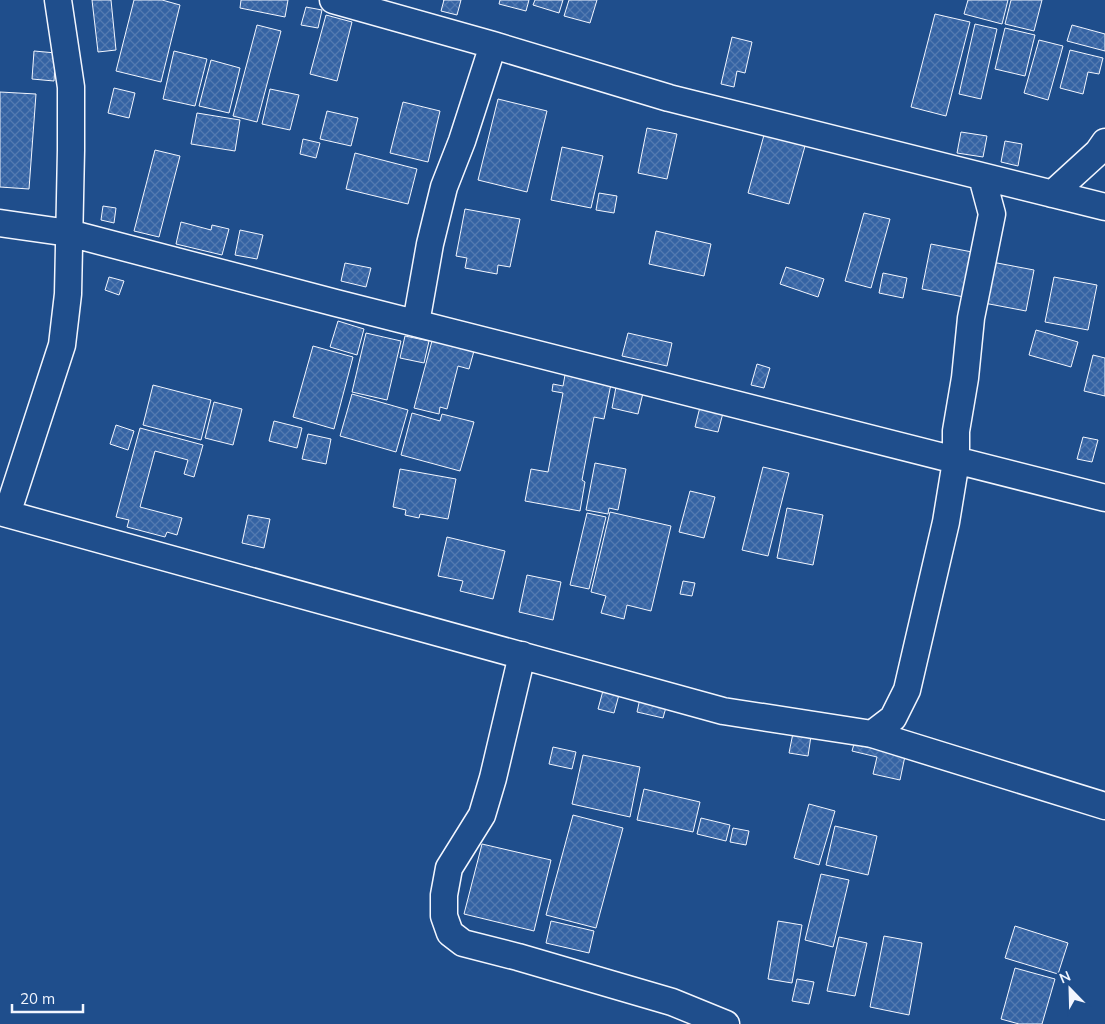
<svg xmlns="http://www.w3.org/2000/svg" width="1105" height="1024" font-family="Mulish,sans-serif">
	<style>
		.building { fill: url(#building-cross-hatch); stroke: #f2f6ff }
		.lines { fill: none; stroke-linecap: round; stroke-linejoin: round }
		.minor-casing { stroke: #f2f6ff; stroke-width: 29 }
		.minor { stroke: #1f4e8c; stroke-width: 26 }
	</style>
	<defs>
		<pattern id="building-cross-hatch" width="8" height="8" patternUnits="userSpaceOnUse" patternTransform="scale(1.25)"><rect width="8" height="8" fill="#3563a3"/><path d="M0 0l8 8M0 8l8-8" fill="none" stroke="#537ab1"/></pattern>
	</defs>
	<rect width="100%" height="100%" fill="#1f4e8c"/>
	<path class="building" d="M92,0H111L116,50L98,52Z
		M134,0H162L180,5L161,82L116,71Z
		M241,0H288L285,17L240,8Z
		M443,0H461L457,15L441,11L444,0Z
		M500,0H529L526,11L499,4Z
		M535,0H563L559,13L533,5Z
		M569,0H597L590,23L564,16Z
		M968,0H1008L1002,24L964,14Z
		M1011,0H1042L1034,31L1005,24Z
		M306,7L322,10L318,28L301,25Z
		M935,14L970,22L946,116L911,107Z
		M326,15L352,22L337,81L310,74Z
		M975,24L997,29L981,99L959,94Z
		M257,25L281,31L257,122L233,116Z
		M1072,25L1105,34V51L1067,41Z
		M1005,28L1035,35L1025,76L995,69Z
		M732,37L752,42L745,73L737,71L734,87L721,84Z
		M1039,40L1063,46L1048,100L1024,93Z
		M1070,50L1103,58L1099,74L1088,72L1083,94L1060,88Z
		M34,51L56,53L54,81L32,79Z
		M174,51L207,59L195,106L163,99Z
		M211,60L240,68L229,113L199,106Z
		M114,88L135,93L129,118L108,113Z
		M270,89L299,95L290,130L262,124Z
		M0,92L36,94L29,189L0,187Z
		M498,99L547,111L527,192L478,180Z
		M403,102L440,111L428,162L390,153Z
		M327,111L358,118L351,146L320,139Z
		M197,113L240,120L235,151L191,144Z
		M647,128L677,134L667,179L638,173Z
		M961,132L987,136L983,157L957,153Z
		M764,135L805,146L789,204L748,193Z
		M303,139L320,143L316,158L300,154Z
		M1005,141L1022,144L1018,166L1001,162Z
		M562,147L603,156L591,208L551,200Z
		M155,150L180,156L159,237L134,231Z
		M355,153L417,169L408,204L346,189Z
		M599,193L617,196L614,213L596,210Z
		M103,206L116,208L114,223L101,220Z
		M465,209L520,219L510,267L498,265L497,274L465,268L467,258L456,256Z
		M864,213L890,219L871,288L845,281Z
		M181,222L211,230L212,225L229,229L222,255L176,244Z
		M240,230L263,235L257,259L235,255Z
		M656,231L711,244L704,276L649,264Z
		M931,244L972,252L964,297L922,289Z
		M992,262L1034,270L1026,311L984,303Z
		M345,263L371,268L366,287L341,281Z
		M786,267L824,279L818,297L780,284Z
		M883,273L907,278L903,298L879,293Z
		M109,277L124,281L119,295L105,290Z
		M1054,277L1097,285L1088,330L1045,322Z
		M338,321L364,329L357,355L330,347Z
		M1036,330L1078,342L1071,367L1029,355Z
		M366,333L401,341L387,400L352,392Z
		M628,333L672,343L667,366L622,356Z
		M405,336L429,341L424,363L400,358Z
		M432,341L474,351L469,369L458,366L447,409L440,407L439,414L414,408Z
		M313,346L353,357L334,429L293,417Z
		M1093,355L1105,358V396L1084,391Z
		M757,364L770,368L764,388L751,385Z
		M565,375L611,384L604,419L594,417L582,480L585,482L580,511L525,501L531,469L548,472L563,393L552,391L553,384L563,386Z
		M153,385L211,400L201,440L143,425Z
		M616,387L643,393L638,414L612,408Z
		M352,394L408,410L396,452L340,436Z
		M214,402L242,409L233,445L205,438Z
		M700,407L723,413L718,432L695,427Z
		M412,413L440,421L442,414L474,422L460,471L401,455Z
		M274,421L302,428L297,448L269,441Z
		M116,425L134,431L128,450L110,444Z
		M140,428L203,445L194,477L184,474L188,460L155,451L140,507L182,518L177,535L167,532L165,537L127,527L129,520L116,517Z
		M308,434L331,439L326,464L302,459Z
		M1083,437L1098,440L1092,462L1077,459Z
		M595,463L626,469L618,510L609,508L608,514L586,510Z
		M763,467L789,473L768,556L742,550Z
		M400,469L456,479L448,519L420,514L419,518L405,515L406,510L393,507Z
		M690,491L715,497L704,538L679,532Z
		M787,508L823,515L813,565L777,558Z
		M610,512L671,526L651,611L627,605L624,619L601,613L606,596L591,592Z
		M587,513L606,517L589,589L570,585Z
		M248,515L270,519L264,548L242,543Z
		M447,537L505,551L493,599L460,591L463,581L438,576Z
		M527,575L561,582L553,620L519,612Z
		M683,581L695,583L692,596L680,594Z
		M604,687L620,691L614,713L598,709Z
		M641,694L668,700L663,718L637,712Z
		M793,733L811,736L808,756L789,753Z
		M854,744L905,756L900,780L873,774L877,757L852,751Z
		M553,747L576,752L572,769L549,764Z
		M583,755L640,767L630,817L572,804Z
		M644,789L700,802L693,832L637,820Z
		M809,804L835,811L819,865L794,858Z
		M573,815L623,828L596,928L546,915Z
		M701,818L730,825L726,841L697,834Z
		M835,826L877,836L868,875L826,865Z
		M733,828L749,831L746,845L730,842Z
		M482,844L551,860L534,931L464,914Z
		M821,874L849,880L833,947L805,940Z
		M551,921L594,931L589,953L546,943Z
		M778,921L802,925L792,983L768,979Z
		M1015,926L1068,943L1058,974L1005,958Z
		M884,936L922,943L909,1015L870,1007Z
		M839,937L867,943L855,996L827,991Z
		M1015,968L1055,979L1042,1024H1019L1001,1019Z
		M797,979L814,982L809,1004L792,1001Z"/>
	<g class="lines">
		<g class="minor-casing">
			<path id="minor" d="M333,0L493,45L669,98L1105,207
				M1052,194L1098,152L1105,142
				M0,223L69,233L336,303L1105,498
				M416,323L430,244L444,187L462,141L493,45
				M0,512L723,711L872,734L1105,806
				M7,514L62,345L68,294L71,150V87L58,0
				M522,655L493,778L482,815L449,868L444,895V916L450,933L463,943L518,957L672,1002L726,1024
				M872,734L893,718L907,690L946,522L956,461V431L965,378L971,318L992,214L982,177"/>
		</g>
		<use href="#minor" class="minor"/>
	</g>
	<g transform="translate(1070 989) rotate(337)" stroke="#1f4e8c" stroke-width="4" paint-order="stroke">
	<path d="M0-4L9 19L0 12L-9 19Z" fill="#f2f6ff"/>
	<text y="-8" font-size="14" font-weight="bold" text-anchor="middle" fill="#f2f6ff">N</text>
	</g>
	<path d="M12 1004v8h71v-8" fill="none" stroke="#f2f6ff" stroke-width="2.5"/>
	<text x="20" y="1004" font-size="15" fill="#f2f6ff" stroke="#1f4e8c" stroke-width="4" paint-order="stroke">20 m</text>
</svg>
